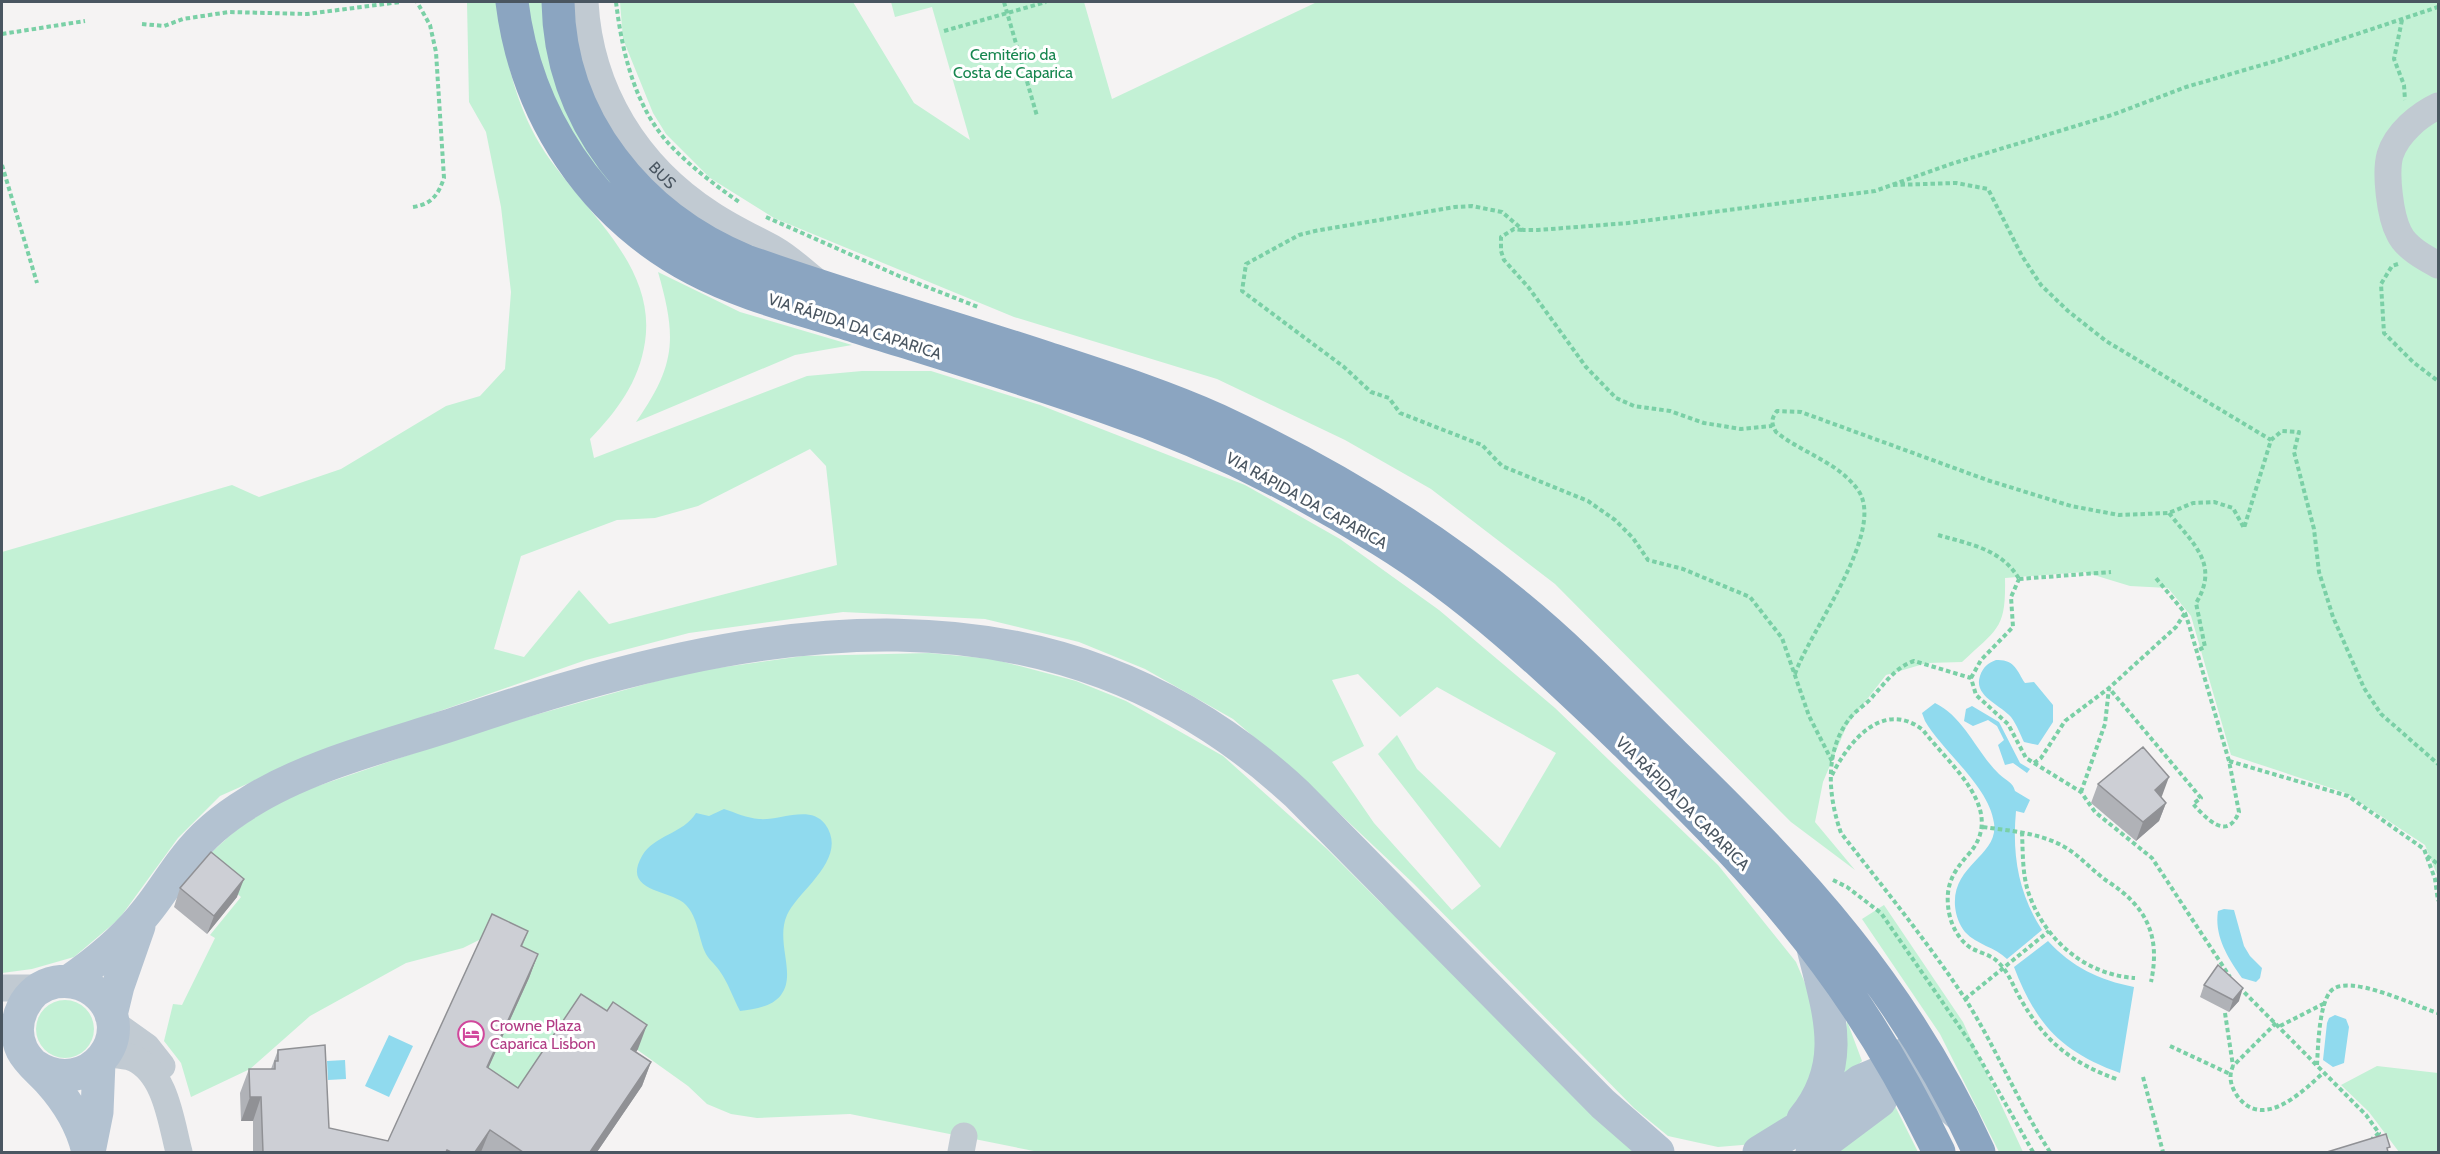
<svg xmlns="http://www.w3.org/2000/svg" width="2440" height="1154" font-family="Cabin,sans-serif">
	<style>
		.green { fill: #c3f1d5; fill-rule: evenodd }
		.water { fill: #90daee }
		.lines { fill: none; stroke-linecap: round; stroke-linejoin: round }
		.path { stroke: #7ad0a6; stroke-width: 4; stroke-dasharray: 4.5 3; stroke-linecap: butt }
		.minor { stroke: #c1cad2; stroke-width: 27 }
		.major { stroke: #b3c2d1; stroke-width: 33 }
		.highway { stroke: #8ba5c1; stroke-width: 33 }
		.wall { fill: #b0b2b7 }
		.shaded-wall { fill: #909195 }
		.building { fill: #cdcfd5; stroke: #909195; stroke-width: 1.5 }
		.labels { text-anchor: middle; stroke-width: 6; stroke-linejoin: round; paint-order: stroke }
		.park-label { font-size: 16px; fill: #17864f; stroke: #fff }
		.street-label { font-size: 16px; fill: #4a5661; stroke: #fff }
		.hotel-label { font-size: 16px; fill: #b23c85; stroke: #fff; text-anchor: start }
	</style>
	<rect width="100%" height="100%" fill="#f5f3f3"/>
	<path class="green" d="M467,2H497C504,46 511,87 531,128C565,199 658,255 645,342C639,382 617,411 590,439L594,458L807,376L862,371H931L1040,405L1245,485L1340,539L1439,610L1555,708L1718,865L1796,962L1813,1002L1821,1051L1807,1093L1784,1124L1754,1144L1718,1147L1668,1136L1634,1108L1414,884L1303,779L1233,719L1145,669L1079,642L985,619L843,612L689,633L586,660L305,758L220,796L178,838L119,919L74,957L32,969L2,973V552L232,485L259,497L341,469L446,406L480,396L505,369L511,292L501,207L486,132L469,102ZM810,449L826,466L837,565L609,624L579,590L524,657L494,649L521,556L617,520L655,518L698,506ZM1358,674L1400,717L1437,687L1556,753L1500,848L1417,769L1397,735L1378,754L1481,886L1452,910L1374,823L1332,762L1364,746L1332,680Z
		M525,2H542L546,44L632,205L609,188L551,100Z
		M620,2H853L914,103L970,140L932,7L895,17L891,2H1084L1112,99L1317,2H2438V877L2425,845L2346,793L2231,755L2191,616L2168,588L2130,586L2084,572L2005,578C2006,629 1998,628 1962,662L1927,663L1886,675L1847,725L1823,782L1815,822L1855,870L1791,822L1555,584L1431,489L1345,440L1217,379L1014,317L774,218L710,178L666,134L653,113L623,39Z
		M658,272L740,312L852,345L795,355L636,422C676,365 677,338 658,272Z
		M929,653L993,659L1076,681L1126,701L1223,756L1327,849L1382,904L1459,972L1637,1152H1039L850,1114L757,1118L731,1114L707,1104L688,1086L604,1026L509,1112L478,1091L483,938L463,948L406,963L310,1016L250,1069L191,1097L181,1063L164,1041L173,1004L182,1005L215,938L210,935L241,897L204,866L184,885L213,851L236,830L271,807L306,790L485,729L689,672L803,656Z
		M1884,905L1963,1022L2023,1152H1999L1940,1034L1862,919Z
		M36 1029a29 29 0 1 1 58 0a29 29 0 1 1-58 0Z
		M1847,1021L1862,1061L1837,1084Z
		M2377,1066L2438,1073V1152H2399L2369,1112L2341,1085Z
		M1895,1106L1918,1152H1836Z"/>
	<path class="water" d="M1996,660C2015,659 2017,671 2025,683L2034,682L2053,705V722L2038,745L2024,742C2020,734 2017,725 2011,717C2001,705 1973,696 1980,676C1983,667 1988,663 1996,660Z
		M1935,703C1964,717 1977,753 1999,774C2006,781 2013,782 2015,791L2030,800L2024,813L2016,811C2012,854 2018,893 2042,930L2007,959C1995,947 1977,945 1965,932C1959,924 1956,916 1955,906C1952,864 1999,856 1994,823C1989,786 1943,752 1925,721L1922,713Z
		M1972,706L1999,722L2020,763L2030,769L2027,773L2013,763L2005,765L1998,745L2004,740L1997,726L1988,720L1973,726L1964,721L1966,709Z
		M724,809C736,813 747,818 759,819C779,821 810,804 825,824C850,858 798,890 787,915C775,942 797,974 781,995C772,1007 754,1009 740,1011C733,998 728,982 719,970C714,963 708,959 705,952C698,936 698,918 686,905C671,889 621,893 642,856C654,835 683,834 696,813L709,816Z
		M2224,909L2234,910L2244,946L2250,956L2262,968L2260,978L2256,982L2242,978C2228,958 2214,936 2218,911Z
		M2048,941C2072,967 2099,980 2134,987L2120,1073C2062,1052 2036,1025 2014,967Z
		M2335,1015L2346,1019L2349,1027L2344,1063L2333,1067L2323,1060L2327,1023L2329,1018Z
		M389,1035L413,1046L389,1097L365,1086Z
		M345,1060L346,1079L328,1080L327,1061Z"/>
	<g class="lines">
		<path class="path" d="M616,2C622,52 635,108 671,146C691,167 715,185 739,202
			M1004,2L1037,116
			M2402,20L2394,59L2404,85L2405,100
			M142,24L164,26L183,19L229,12L307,14L400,2
			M944,31L1046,2
			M2,34L85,21
			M2,165L37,283
			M1893,185L1956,183L1988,189L2022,256L2041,285L2068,311L2106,341L2271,440
			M413,207C432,204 438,195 444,178L436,52L430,25L417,2
			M766,217L899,276L978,307
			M1522,230L1514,229L1501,237V251L1504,260L1529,288L1586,367L1616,398L1634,406L1670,411L1704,423L1741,429L1772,426
			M2398,264L2392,266L2381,284L2384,333L2413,362L2438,381
			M2169,513C2193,544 2220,564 2196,603L2205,647L2196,651
			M1938,535C1969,544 2002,549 2019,579
			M2019,579L2111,572
			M1795,674C1809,632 1887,531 1858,490C1838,462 1802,453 1776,432C1771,423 1771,419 1777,411L1801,412L1987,480L2071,506L2119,515L2169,513L2193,503L2214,502L2233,508L2244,528L2271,440L2282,431L2299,432L2294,452L2314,529L2319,572L2333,617L2364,688L2381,714L2438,764
			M1971,678L1981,660L2013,627L2011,597L2019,579
			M1832,761L1809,716L1782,638L1750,597L1683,569L1648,560L1633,538L1615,520L1588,501L1502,466L1482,445L1400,413L1389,398L1371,392L1344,367L1242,291L1246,264L1299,235L1315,231L1455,207L1472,206L1502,212L1523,230H1538L1628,223L1875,191L1954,163L2112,115L2186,87L2279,60L2438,7
			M2229,761L2348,796L2424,849L2435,879L2438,901
			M2034,763L2081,792L2095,812L2152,858L2230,977
			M1832,775C1849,741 1883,699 1923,730C1951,767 2009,811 1967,856C1954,871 1946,884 1948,905C1949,921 1957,939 1971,948C1980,953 1992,955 1999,963C2009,973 2013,986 2020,998C2045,1042 2071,1063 2119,1080
			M2081,792L2105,724L2109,688L2201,798L2193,804C2206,818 2227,842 2239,812L2229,761L2189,625L2185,613L2155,577
			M1983,827C2011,831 2043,833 2068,849C2082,858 2093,871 2107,881C2146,906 2161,935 2151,982
			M2022,832C2023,853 2022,877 2030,897C2047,942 2087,975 2135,978
			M2427,856L2438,864
			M1833,880L1847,887L1881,913L1972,1045L2033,1152
			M2239,987L2366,1115L2379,1133L2372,1139
			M1965,999L2049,931
			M2225,1013L2233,1066
			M2276,1023L2233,1066C2228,1077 2231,1087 2238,1097C2264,1130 2302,1092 2323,1073
			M2280,1026L2325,1003
			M2170,1046L2230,1074
			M2317,1065C2318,1047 2319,1006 2330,992C2346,971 2417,1007 2438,1013
			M2143,1077L2163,1152
			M2050,1152C2018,1103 1996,1047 1964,997C1926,940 1883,887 1841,833C1828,796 1824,751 1850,718C1856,710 1867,704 1873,696C1886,682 1896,667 1914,661L1971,678L1976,695L2008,724L2026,758L2034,763L2041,758L2065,721L2109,688L2176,627L2185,613"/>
		<g class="minor">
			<path id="s1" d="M585,2C590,91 637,166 711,214C732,228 754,238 776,250C790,258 803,271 816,281"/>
			<path d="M2438,106C2419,115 2397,133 2390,155C2385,173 2390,216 2399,233C2406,248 2425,258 2438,265"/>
			<path d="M2,988H41"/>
			<path d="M112,1022L147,1047L162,1066"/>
			<path d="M105,1054C114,1055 125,1055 133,1058C166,1073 171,1122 179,1152"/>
			<path d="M961,1152L964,1136"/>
		</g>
		<path class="major" d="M69,981C95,963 120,943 141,918C158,899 170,877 186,857C202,836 225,817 248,803C311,763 395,744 466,720C754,623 1052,566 1297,794L1603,1104L1658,1152
			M111,1015L118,986L139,926
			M34,1065C88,1102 143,1031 95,992C84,983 70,980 56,982C26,987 9,1022 22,1050C28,1062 40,1071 49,1081C67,1101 82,1125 88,1152
			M1803,1119C1850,1062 1827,1008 1812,944
			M89,1152L97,1112L99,1062
			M1759,1152L1808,1122L1860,1081L1884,1071H1897L1921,1081L1962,1117
			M1812,1152L1880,1101L1905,1054"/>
		<path class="highway" d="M512,2C526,115 592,215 694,269C745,296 803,309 857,327C940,353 1023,378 1105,407C1202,440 1293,485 1381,540C1469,594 1544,665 1618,736C1691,808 1765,880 1826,963C1870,1022 1907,1086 1939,1152
			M558,2C560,120 639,217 746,261C845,296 947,325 1047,358C1105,377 1162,395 1218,420C1325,470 1428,531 1519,607C1574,652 1623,704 1674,754C1802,878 1904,988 1979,1152"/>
	</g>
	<path class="wall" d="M2098,784L2162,796L2161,797L2166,803L2159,821L2136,841L2091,803Z
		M180,888L237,897L207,934L174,907Z
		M528,931L522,947L538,954L529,978L488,1068L518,1088L638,1049L636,1052L651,1062L642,1086L597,1152H253V1121H241L240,1093L249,1069H271L278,1050L329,1128L388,1141Z
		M2204,985L2239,1001L2229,1012L2200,997Z"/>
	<path class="shaded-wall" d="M2169,777L2162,796L2148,808L2155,790Z
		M2166,803L2159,821L2136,841L2143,822Z
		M244,879L237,897L207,934L214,916Z
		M538,954L529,978L478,1091L487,1067Z
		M2243,988L2239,1001L2229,1012L2233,1000Z
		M647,1025L638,1049L622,1073L631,1049Z
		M651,1062L642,1086L597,1152H590Z
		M250,1097H261L253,1121H241Z
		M490,1130L481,1152H475Z"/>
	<path class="building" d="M2143,747L2169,777L2155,790L2166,803L2143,822L2098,784Z
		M211,852L244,879L214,916L180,888Z
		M492,914L528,931L521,946L538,954L487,1067L518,1088L581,994L607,1011L613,1002L647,1025L631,1049L651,1062L590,1152H523L490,1130L475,1152H451L447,1150L446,1152H263L261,1097H250L249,1069H275V1061H278V1050L325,1045L329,1128L388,1141Z
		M2218,965L2243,988L2233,1000L2204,985Z
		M2386,1134L2390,1147L2387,1148L2388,1152H2327Z"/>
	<defs>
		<g id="hotel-ring" transform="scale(1.35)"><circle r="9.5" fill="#fff" stroke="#d1479c" stroke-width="1.5"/><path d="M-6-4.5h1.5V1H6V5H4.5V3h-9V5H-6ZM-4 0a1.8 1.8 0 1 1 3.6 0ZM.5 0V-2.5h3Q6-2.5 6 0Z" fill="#d1479c"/></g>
	</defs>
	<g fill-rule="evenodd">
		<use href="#hotel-ring" x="471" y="1034"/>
	</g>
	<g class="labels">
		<g class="park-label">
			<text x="1013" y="60">Cemitério da<tspan x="1013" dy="18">Costa de Caparica</tspan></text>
		</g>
		<g class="street-label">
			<text dy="6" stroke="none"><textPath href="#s1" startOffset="194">BUS</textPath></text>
			<text transform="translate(855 326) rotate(18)" y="6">VIA RÁPIDA DA CAPARICA</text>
			<text transform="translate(1307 500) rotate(29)" y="6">VIA RÁPIDA DA CAPARICA</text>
			<text transform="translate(1683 803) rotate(45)" y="6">VIA RÁPIDA DA CAPARICA</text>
		</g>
		<g class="hotel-label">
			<text x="490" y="1031">Crowne Plaza<tspan x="490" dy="18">Caparica Lisbon</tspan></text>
		</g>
	</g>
	<rect width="2440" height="1154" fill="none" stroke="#4a5661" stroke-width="6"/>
</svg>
